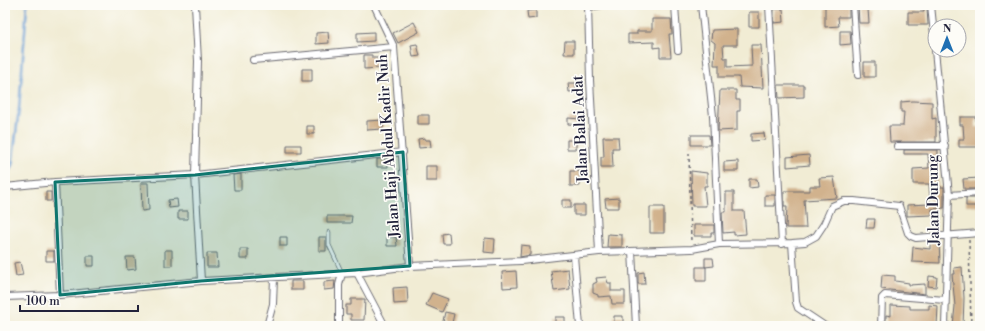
<svg xmlns="http://www.w3.org/2000/svg" width="985" height="331" font-family="'Libre Bodoni',serif">
	<style>
		.lines { fill: none; stroke-linecap: round; stroke-linejoin: round }
		.stream { stroke: #679dd4; stroke-width: 2.5 }
		.building { fill: #d1b28d }
		.service-casing { stroke: #6a6971; stroke-width: 4.5 }
		.minor-casing { stroke: #6a6971; stroke-width: 8 }
		.path { stroke: #6a6971; stroke-width: 1.5; stroke-dasharray: 3 3; stroke-linecap: butt }
		.service { stroke: #fff; stroke-width: 3 }
		.minor { stroke: #fff; stroke-width: 6 }
		.marked { fill: #0f766e; fill-opacity: 0.2; stroke: #0f766e; stroke-width: 3; stroke-linejoin: round }
		.labels { text-anchor: middle; stroke-width: 3.5; stroke-linejoin: round; paint-order: stroke }
		.street-label { font-size: 15px; fill: #22223b; stroke: #fdfcf7 }
	</style>
	<rect width="100%" height="100%" fill="#fdfcf7"/>
	<filter id="ink" filterUnits="userSpaceOnUse"><feTurbulence type="fractalNoise" baseFrequency=".025" numOctaves="2"/><feDisplacementMap in="SourceGraphic" scale="8" xChannelSelector="R" yChannelSelector="G"/><feConvolveMatrix kernelMatrix="1 2 1 2 8 2 1 2 1" color-interpolation-filters="sRGB"/></filter>
	<filter id="wash" filterUnits="userSpaceOnUse"><feTurbulence type="fractalNoise" baseFrequency=".012" numOctaves="4" result="noise"/><feDisplacementMap in="SourceGraphic" scale="16" xChannelSelector="R" yChannelSelector="G"/><feGaussianBlur stdDeviation="0.9" result="paint"/><feColorMatrix in="noise" values="0 0 0 0 0 0 0 0 0 0 0 0 0 0 0 0 0 1.4 0 .05"/><feComposite in="paint" operator="in"/></filter>
	<g filter="url(#wash)">
		<rect width="100%" height="100%" fill="#f1ecd4"/>
		<g class="lines">
			<path class="stream" d="M5,178L12,166L19,109L27,5"/>
		</g>
		<g id="blocks">
			<path class="building" d="M841,5H849V17H838L839,26L825,27V6Z
				M858,5H864L865,9H868L869,23H859Z
				M924,8H927L928,25H908V12H924Z
				M774,9H783L784,22L774,23Z
				M536,10V18L528,19L527,11Z
				M749,12H759V27H749Z
				M652,19H671L672,34H669L671,57H660V47L654,48V42L628,43V34H637V31H652Z
				M414,22L419,32L398,43L393,33Z
				M737,29V45H723L724,58H727V67L752,66L751,45H761L763,88L740,87L739,77H719V65H714L715,43L711,40L712,30Z
				M840,31H850L851,44L840,45Z
				M328,32L329,43L316,44V33Z
				M374,32V41L357,42V33Z
				M565,41H574V54H564Z
				M417,44L420,56L413,57L411,45Z
				M364,55H372V58H379L380,68L364,69Z
				M864,62H875V77H864Z
				M302,69H312V81H302Z
				M568,83H576V91L569,92Z
				M778,85H804V97L779,98Z
				M720,90H736V100H740V111H737V130L718,131Z
				M913,101L932,102V119L936,118V142H890L889,126H903L904,112H901V102Z
				M418,115H429V124H418Z
				M960,117H976V127H980V147H959V139H964L963,125H960Z
				M568,118L581,119L580,125L568,124Z
				M383,120V129L367,130V121Z
				M307,126H314V134H307Z
				M764,133L765,140L751,141V134Z
				M691,135H709L710,145H691Z
				M603,137H618L619,148H612L613,167H601V157H604Z
				M425,138V140H430L431,147L419,148L418,139Z
				M567,140H576V149H567Z
				M287,145H301V152H287Z
				M904,150H938V187H944V208L932,209V215L907,216V205L930,204L929,184H913V169L929,168L928,154H904Z
				M809,155L810,165L787,167V157Z
				M377,159H388V167H377Z
				M738,161V171H724V162Z
				M426,166H437V181H426Z
				M570,171H580V186H570Z
				M691,171L707,173V186H704L706,206H692Z
				M241,174V190H234L233,175Z
				M834,177L837,198L804,200L806,228H786L787,206H784V191H810V186H820L819,178Z
				M980,178V189H964L963,179Z
				M749,179H757L758,187L749,188Z
				M141,183H148L149,210L142,211Z
				M46,192H51V201H46Z
				M726,192H734V211H744L746,234L734,235V232L723,233L722,212H726Z
				M765,195H775V206H765Z
				M619,198V208H606L605,199Z
				M966,198H980V206H966Z
				M177,199L178,207L169,208L168,200Z
				M562,200H571V208H562Z
				M574,205H585V215H574Z
				M650,207H664V233H650Z
				M178,211H188V219H178Z
				M327,216H352L351,223H327Z
				M867,219H875L874,228H866Z
				M694,225H714V233H711V236H694Z
				M449,233L450,244H443L442,234Z
				M608,234L622,235V247H607Z
				M280,237H287V246H280Z
				M319,237H326V251H319Z
				M387,237H396L397,246H387Z
				M485,238L495,239L494,253L484,252Z
				M939,241L940,263L912,262L913,247L930,249V242Z
				M521,245L530,246V255L520,257Z
				M240,249H248V259H240Z
				M165,250H172V266H165Z
				M46,251H54V261H46Z
				M207,253H217L218,267H207Z
				M87,256H94V266H87Z
				M126,257H135L136,269L127,270Z
				M705,258H713L714,266L705,267Z
				M20,262L23,275L16,276L14,263Z
				M696,267H706V281H696Z
				M962,267L964,298L963,326H953L955,306L952,274H955L954,268Z
				M568,269L570,289L554,291L551,271Z
				M516,271L517,287L503,288L502,272Z
				M644,272L645,284H638V273Z
				M882,275L895,276V281L909,283V285L925,284V294L881,289Z
				M929,276L937,277L936,287L928,286Z
				M606,277L608,283H611V291H625V304H612L611,296L598,297V295L593,293V284L597,282L596,278Z
				M291,281H303V290H291Z
				M335,281L334,289L324,290V282Z
				M407,287L408,303L394,304L393,288Z
				M432,293L448,299L442,312L426,305Z
				M351,299H365L364,320H351V314H346V305H351Z
				M891,305L910,306V309H929V305L938,306L937,326L886,325V315L891,316Z
				M445,312L454,314L452,323L443,321Z
				M614,316H623V325H614Z
				M555,317H565V326H555Z"/>
		</g>
	</g>
	<g filter="url(#ink)">
		<use href="#blocks" fill-opacity="0" stroke="#6a6971" stroke-width="1"/>
		<g class="lines">
			<g class="service-casing">
				<path id="service" d="M329,232V245L342,273"/>
			</g>
			<g class="minor-casing">
				<path id="minor" d="M195,5L198,61L195,175L201,281
					M374,5L394,47L410,266
					M588,5L590,80L599,252
					M675,5L678,50
					M701,5L713,116L719,244
					M769,5L782,244
					M853,5L858,75
					M931,5L935,45
					M589,7L602,5
					M935,50L949,195L945,326
					M253,60L394,47
					M897,146H945
					M55,182L60,295
					M5,187L55,182L195,175L403,152
					M949,195L980,193
					M792,243L796,302L798,308L825,326
					M632,251L636,326
					M574,256L580,326
					M357,273L385,326
					M5,297L60,295L201,281L357,273L410,266L521,261L599,252L692,249L719,244L792,243L805,242L816,236L824,224L832,206L844,201H854L899,206L908,233L911,236L916,238L980,233
					M267,326L273,304L274,278
					M339,326V285L342,273
					M881,326L882,298L885,295L945,300"/>
			</g>
			<path class="path" d="M689,153L691,243
				M969,240L971,326"/>
			<use href="#service" class="service"/>
			<use href="#minor" class="minor"/>
		</g>
	</g>
	<path class="marked" d="M403,152L410,266L201,281L60,295L55,182L195,175Z"/>
	<g class="labels">
		<g class="street-label">
			<text transform="translate(580 129) rotate(-93)" y="5">Jalan Balai Adat</text>
			<text transform="translate(388 146) rotate(-94)" y="5">Jalan Haji Abdul Kadir Nuh</text>
			<text transform="translate(933 200) rotate(-91)" y="5">Jalan Durung</text>
		</g>
	</g>
	<rect width="985" height="331" fill="none" stroke="#fdfcf7" stroke-width="20"/>
	<g transform="translate(947 38)"><circle r="19" fill="#fdfcf7" stroke="#a5a5ac"/>
	<path d="M0-3L7 15L0 10L-7 15Z" fill="#1f6fb2"/>
	<text y="-6" font-size="11" font-weight="bold" text-anchor="middle" fill="#22223b">N</text>
	</g>
	<path d="M20 305v6h118v-6" fill="none" stroke="#22223b" stroke-width="2"/>
	<text x="26" y="305" font-size="12" fill="#22223b" stroke="#fdfcf7" stroke-width="3" paint-order="stroke">100 m</text>
</svg>
